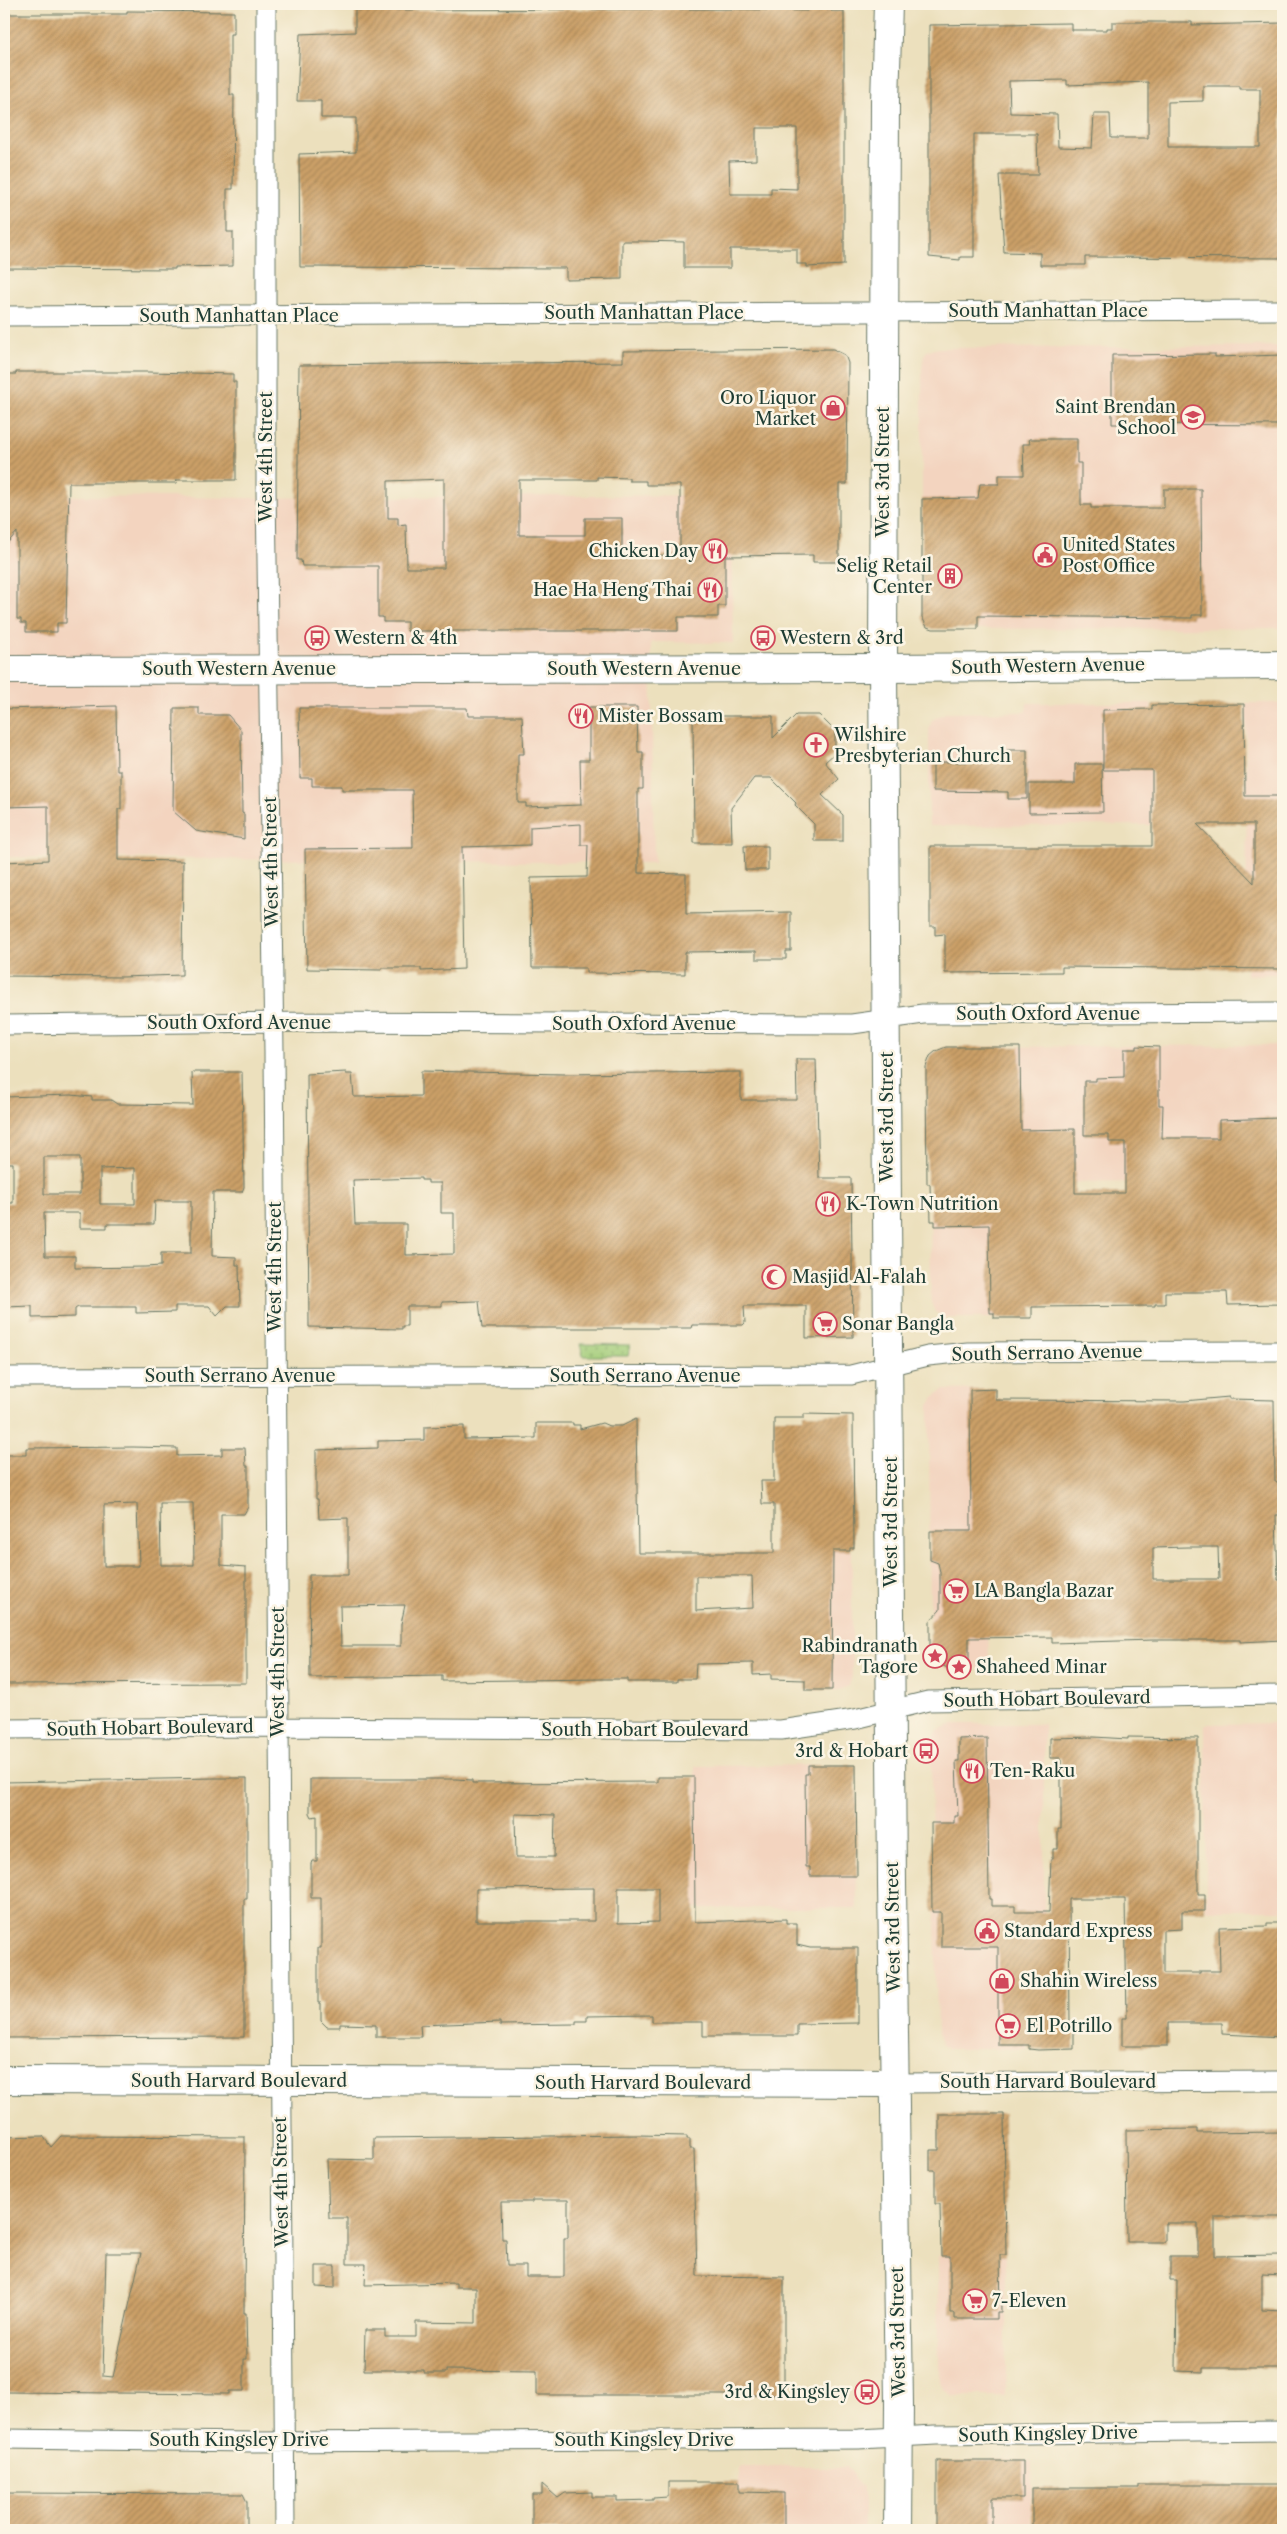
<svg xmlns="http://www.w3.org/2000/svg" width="1287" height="2534" font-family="'Libre Caslon Text',serif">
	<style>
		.built { fill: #f3d4bf }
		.grass { fill: url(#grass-dots); stroke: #608456 }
		.building { fill: url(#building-hatch); fill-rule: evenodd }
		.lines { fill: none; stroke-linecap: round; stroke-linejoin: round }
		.street-casing { stroke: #677664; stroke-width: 21 }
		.secondary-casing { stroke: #677664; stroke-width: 30 }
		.primary-casing { stroke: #677664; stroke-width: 30 }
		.street { stroke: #fff; stroke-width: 19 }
		.secondary { stroke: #fff; stroke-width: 28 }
		.primary { stroke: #fff; stroke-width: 28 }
		.labels { text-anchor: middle; stroke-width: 5; stroke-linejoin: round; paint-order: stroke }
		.street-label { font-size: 18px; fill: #1f3d34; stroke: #fcf5e5 }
		.poi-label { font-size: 18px; fill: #1f3d34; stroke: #fcf5e5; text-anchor: start }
	</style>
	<defs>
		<pattern id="grass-dots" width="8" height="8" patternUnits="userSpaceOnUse" patternTransform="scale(1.25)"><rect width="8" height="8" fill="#a2cc78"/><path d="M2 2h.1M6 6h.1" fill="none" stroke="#83a763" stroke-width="1.8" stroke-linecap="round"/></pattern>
		<pattern id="building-hatch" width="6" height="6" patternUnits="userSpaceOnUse" patternTransform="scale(1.25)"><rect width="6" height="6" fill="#cca068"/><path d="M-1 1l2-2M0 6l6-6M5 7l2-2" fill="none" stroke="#a58456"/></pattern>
	</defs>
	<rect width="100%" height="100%" fill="#fcf5e5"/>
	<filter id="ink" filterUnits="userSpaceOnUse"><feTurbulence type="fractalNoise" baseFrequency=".02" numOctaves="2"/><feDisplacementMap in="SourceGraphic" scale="10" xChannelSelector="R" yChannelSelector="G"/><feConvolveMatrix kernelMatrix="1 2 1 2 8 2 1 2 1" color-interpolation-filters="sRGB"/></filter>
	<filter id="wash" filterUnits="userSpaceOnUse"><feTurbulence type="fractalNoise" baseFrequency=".0096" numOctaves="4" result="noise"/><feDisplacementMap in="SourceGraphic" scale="20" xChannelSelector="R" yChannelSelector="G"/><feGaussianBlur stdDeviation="1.12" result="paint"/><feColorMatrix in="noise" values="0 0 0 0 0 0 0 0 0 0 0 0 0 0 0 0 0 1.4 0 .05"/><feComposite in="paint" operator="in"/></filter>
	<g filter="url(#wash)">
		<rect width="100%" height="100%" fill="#ece0bd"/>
		<path class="built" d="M1283,346V628L933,629L925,624L922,617V368L924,355L927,351L938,348Z
			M4,495L246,498L731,495L733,643L651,642L654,863L4,857Z
			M1027,703H1151V825L929,826V730L932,720L945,713L1026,712Z
			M1246,703H1283V974L1247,975Z
			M1283,1045V1181L1031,1183L1032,1318H946L935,1312L931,1302L930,1184H927L926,1067L932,1053L946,1047Z
			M996,1389L997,1528H987L989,1668L949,1669L935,1661L930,1650L929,1406L934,1397L943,1390Z
			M805,1551H852V1677L849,1686L840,1690H805Z
			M1283,1723V1910H1206L1205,1724Z
			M953,1724H1044V1912H1026L1027,2049H949L942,2045L937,2035L935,1913L932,1912L931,1744L938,1730Z
			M856,1765L857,1908H695V1766Z
			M1006,2255V2396H952L944,2390L939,2375L938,2256Z
			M1031,2460V2530H937V2461Z
			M739,2467H846L863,2487V2530H739Z"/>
		<path class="grass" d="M580,1344L630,1345L628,1356H583Z"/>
		<g id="blocks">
			<path class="building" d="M728,9L807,11V9H831V11H844V265L807,267V264H797V249H730V268H684V242L639,241H622V279L566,280V268L300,267L299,154L356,152V118H321V101H297L300,34L355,32V10ZM756,128H797V189L771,188V194H730L729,161L756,160Z
				M127,11L234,12V34H230V95H234L233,189H227V232H233V266L175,267V269L4,268V14H127Z
				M1112,22H1192V25L1283,23V95H1281L1283,258L1085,257V265H1040V253L1004,252L999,175H1038L1037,134H974V257H960V260L929,257V25L1071,23V30H1107V28H1112ZM1067,80V85L1148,82V138H1111L1110,114H1094L1092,148L1058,147L1057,114L1010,113L1009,81ZM1203,86H1239V89H1260V147H1168V102L1203,101Z
				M833,349L845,355L848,363L847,484H839V562H813V555L725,556V606H718V617H678V631H407V622H383V617H378V566H302L301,560H297L299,365L623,362V351ZM597,477L629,478V481H646V485H680V555L622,556V518H585V535H519V480H597ZM444,479V568H407L406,524L398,525V518H388V481Z
				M1215,354V357L1283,355V425L1112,424V355Z
				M16,372H149L233,374V382H236V480H177L176,483H69L66,623H57V632H26V623H21V619H17V532L4,547V374H16Z
				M1029,439H1077V463H1081V505H1091V508H1164V489H1201L1202,615H1192V618L978,616V629H933L927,627L922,617V499L978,498L980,484H999V475H1024L1023,444H1030Z
				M1244,704L1245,796H1283V969L1062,967V972L945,973V934L935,935V926H930V846H1152V770H1103V710L1152,709V705ZM1197,824H1254V883Z
				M116,706L117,771H121V809H118V860L183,861L182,975L122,977L4,976V862L48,860V806L4,807V709Z
				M589,707H637L638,752H643V789H638V873L686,874V914L791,912V951H786V959H756V951L685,952V974L586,973V968H532L531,878L587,877L588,845H581V824L530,827V845L462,847L464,969L421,971V968H381V970L307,969L305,849L413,848L412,790H342V786H312V778H300L299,708H467L468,716H522L524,754H518V803H526V807L581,805L580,760H589Z
				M174,708H199V715H228L241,730L242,813L244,814V839L196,831L173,811Z
				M796,715H819L835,731V753L825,762L839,779L822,795L843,815V841H814V824L795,805L796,803L771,778H754L731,808L732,843H694L693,716H773V738Z
				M1007,750H1027V799H1008V792L933,791V762H1007Z
				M1075,764H1102L1103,812L1029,813V784H1075Z
				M744,846H768V870H745Z
				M1137,1046L1159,1047V1105H1163L1162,1138H1219V1120L1279,1118V1162H1283V1304L1228,1305L1227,1292H1165V1304H1155V1306L1032,1307V1318H994V1313H990L989,1225L935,1226V1221H931L930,1184H927L926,1081V1067L930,1056L936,1051L946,1047H1020L1021,1130L1075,1129V1193H1125V1142H1109V1135H1084V1081H1096V1078L1124,1077V1049H1137Z
				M796,1059H816L819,1178H851L853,1337L806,1338V1306H744L745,1323L743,1325H692L691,1328H482L479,1301L442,1302V1306H407V1326H402V1329L309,1327L307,1074L346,1072V1074H352L354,1097L421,1096V1071L563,1074L741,1072V1100H797ZM421,1178V1180H428V1183H441V1213H454V1254L406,1255V1224H355L353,1180Z
				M192,1072H242L244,1187L242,1192H213L212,1256L236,1257V1265H239L240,1306H227L217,1316L209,1306H175V1312L136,1313V1307H78L75,1309V1317L32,1318V1306L4,1307V1203H13V1163H4V1097L71,1095L92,1097V1100H111L117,1104L193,1105ZM44,1157H80V1194H44ZM135,1168V1204H100V1169ZM155,1201H191V1253H161V1266L145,1267L75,1268V1256H45L44,1213H80V1228H107V1224H154Z
				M996,1389V1400L1184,1401L1229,1397V1399L1274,1400L1275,1482L1283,1481V1515H1276L1278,1580H1282L1283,1640L1240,1642V1640H1153L1052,1643V1637L969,1638V1669H949L935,1661L930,1650V1621L940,1610V1572L938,1563L930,1560V1531H971L970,1390ZM1187,1547H1218L1219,1579H1153V1548Z
				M804,1414L853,1415L854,1548H850V1551H833L832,1690H805V1680L771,1679V1674L753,1675V1663L696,1664L695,1679H677V1682H627V1679H602L442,1681V1676L310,1678L309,1575H348V1518L319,1519L318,1499H316V1450L378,1448V1441L424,1440V1427L464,1426V1439L536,1438V1423H573V1425H580V1429L602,1423L609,1426H622L636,1419L638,1553H774V1504H762L761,1481H774V1418H804ZM696,1576H752L753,1608L696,1611ZM405,1605L401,1624V1646H341L340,1606Z
				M133,1447L177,1448V1456L222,1455V1448H245L246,1466H248V1507L244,1514H221V1565L246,1567V1683L4,1684V1455H26V1448ZM160,1503H193L194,1565H161ZM137,1504L139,1566H104V1505Z
				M1094,1737L1128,1739V1737L1198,1738V1894H1205V1911H1182V1929L1163,1930V1973H1200V1971H1220L1219,1927L1267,1926V1923H1283V2037L1222,2034V2023H1168V2046H1122V2018H1127L1125,1899H1069L1070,2026H1074V2049L1038,2050L1029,2049V2045H998V1947H941V1912H932L931,1823H954V1816H958L956,1761H959V1739L987,1738L989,1899H991V1906H1015V1912H1049L1051,1858H1053V1849H1058V1829H1061V1758H1050V1738Z
				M808,1765H856L857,1876H810V1867H806L805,1774H808Z
				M658,1777H694L695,1922L786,1919V1923H797V1945L810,1948H858V2023L797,2024V2036H703V2022H652V2015L587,2016V2021H576V2024L500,2025V2022L420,2025L421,2037H376V2025L340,2024V2027H327L321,2021V2003H318V1948H321V1898H311V1864L312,1861H317V1816L312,1817L310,1813V1779H456L472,1780V1783L658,1782ZM515,1814L555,1815L554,1857H516ZM594,1888V1921H476V1889ZM618,1888H658V1922L618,1923Z
				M214,1778H247V1899H244V2037L4,2038V1782Z
				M939,2114H1004L1006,2255H1000L1001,2312H997V2319H955V2313H950V2256H941L940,2204H935V2170H930V2150H939Z
				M1197,2129V2133L1283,2132V2217H1215V2256L1283,2255V2275L1262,2274V2310L1283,2311V2368H1203V2372L1176,2371L1177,2280H1170V2256H1198V2223H1165V2242H1127L1126,2130Z
				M638,2135L687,2136V2139H690V2149H694L697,2276L784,2277V2395H537V2371L446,2370V2373H424V2370H364L365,2330H385V2337H416V2322L476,2323V2287H456V2283L365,2285L366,2264H347V2218H329L327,2159L374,2160V2138ZM532,2200H568V2238H564V2277H526V2266H507L506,2239H502L501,2202H532Z
				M43,2136L51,2147L61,2136L245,2137L244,2313H246L247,2359H244V2391H229V2394L4,2392V2137ZM106,2253H141L113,2377L103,2376Z
				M316,2266H335V2288L316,2287Z
				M937,2461H1023V2498H992V2530H937Z
				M668,2482H739V2492L784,2493V2530H532V2494H542V2484L558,2498L565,2493L592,2492V2497H617V2501L653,2500V2498L668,2497Z
				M1139,2485H1283V2530H1032V2488H1139Z
				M4,2493L243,2494L247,2502V2530H4Z"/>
		</g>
	</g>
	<g filter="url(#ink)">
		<use href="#blocks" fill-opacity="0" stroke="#677664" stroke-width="1"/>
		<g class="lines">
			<g class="street-casing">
				<path id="street" d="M266,4V490L274,1052L285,2530
					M4,316L1283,310
					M4,1025L274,1022L852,1024L923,1014L1283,1012
					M4,1377L851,1375L928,1356L968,1352L1283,1351
					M4,1729L278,1727L781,1730L855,1719L928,1701L1283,1695
					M895,2083L1283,2081
					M4,2439L252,2442L859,2439L936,2435L1283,2431"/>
			</g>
			<g class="secondary-casing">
				<path id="secondary" d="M888,4L885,101L883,668L892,1884L899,2404L898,2530
					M4,2080L895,2083"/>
			</g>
			<g class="primary-casing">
				<path id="primary" d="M4,670L883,668L1283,665"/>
			</g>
			<use href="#street" class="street"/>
			<use href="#secondary" class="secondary"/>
			<use href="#primary" class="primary"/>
		</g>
	</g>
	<defs>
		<g id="shop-ring" transform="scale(1.25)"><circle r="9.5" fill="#fcf5e5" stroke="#d1495b" stroke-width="1.5"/><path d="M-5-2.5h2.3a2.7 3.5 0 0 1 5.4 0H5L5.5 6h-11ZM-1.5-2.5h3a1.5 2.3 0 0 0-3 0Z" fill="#d1495b"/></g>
		<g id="school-ring" transform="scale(1.25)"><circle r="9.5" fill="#fcf5e5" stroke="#d1495b" stroke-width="1.5"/><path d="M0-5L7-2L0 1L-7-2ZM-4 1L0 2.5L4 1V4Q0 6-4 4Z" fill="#d1495b"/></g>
		<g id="restaurant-ring" transform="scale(1.25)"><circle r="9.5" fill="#fcf5e5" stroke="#d1495b" stroke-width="1.5"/><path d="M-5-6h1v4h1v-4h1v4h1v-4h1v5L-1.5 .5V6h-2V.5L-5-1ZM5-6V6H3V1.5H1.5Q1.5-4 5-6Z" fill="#d1495b"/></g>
		<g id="civic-ring" transform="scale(1.25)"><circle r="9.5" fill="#fcf5e5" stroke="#d1495b" stroke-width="1.5"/><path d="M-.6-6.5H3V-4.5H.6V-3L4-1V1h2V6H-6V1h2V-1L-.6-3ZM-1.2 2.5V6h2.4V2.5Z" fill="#d1495b"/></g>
		<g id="building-ring" transform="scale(1.25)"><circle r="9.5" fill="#fcf5e5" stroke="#d1495b" stroke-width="1.5"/><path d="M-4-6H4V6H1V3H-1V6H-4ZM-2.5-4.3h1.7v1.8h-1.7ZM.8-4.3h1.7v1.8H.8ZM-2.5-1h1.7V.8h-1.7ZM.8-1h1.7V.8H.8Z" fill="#d1495b"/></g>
		<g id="bus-ring" transform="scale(1.25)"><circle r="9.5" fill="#fcf5e5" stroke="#d1495b" stroke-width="1.5"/><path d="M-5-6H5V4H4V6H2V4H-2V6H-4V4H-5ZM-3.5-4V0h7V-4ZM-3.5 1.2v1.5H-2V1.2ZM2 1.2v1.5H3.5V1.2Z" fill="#d1495b"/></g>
		<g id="church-ring" transform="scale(1.25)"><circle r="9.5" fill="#fcf5e5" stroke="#d1495b" stroke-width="1.5"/><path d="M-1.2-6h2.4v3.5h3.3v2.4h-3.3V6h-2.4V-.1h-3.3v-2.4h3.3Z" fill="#d1495b"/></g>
		<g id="mosque-ring" transform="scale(1.25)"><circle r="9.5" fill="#fcf5e5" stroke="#d1495b" stroke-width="1.5"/><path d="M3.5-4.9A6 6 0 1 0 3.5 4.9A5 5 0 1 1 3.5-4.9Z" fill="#d1495b"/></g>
		<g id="supermarket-ring" transform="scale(1.25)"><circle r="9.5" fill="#fcf5e5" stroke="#d1495b" stroke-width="1.5"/><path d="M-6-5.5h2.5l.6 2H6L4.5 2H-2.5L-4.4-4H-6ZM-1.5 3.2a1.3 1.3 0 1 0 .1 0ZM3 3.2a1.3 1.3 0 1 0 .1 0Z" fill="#d1495b"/></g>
		<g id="sight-ring" transform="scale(1.25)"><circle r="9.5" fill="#fcf5e5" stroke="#d1495b" stroke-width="1.5"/><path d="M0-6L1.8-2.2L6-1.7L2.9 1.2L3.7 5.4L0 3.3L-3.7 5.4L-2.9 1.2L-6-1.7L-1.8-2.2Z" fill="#d1495b"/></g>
	</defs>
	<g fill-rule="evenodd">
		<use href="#shop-ring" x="833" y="408"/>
		<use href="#school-ring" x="1193" y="417"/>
		<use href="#restaurant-ring" x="715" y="551"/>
		<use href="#civic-ring" x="1045" y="555"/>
		<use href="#building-ring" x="950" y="576"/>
		<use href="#restaurant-ring" x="710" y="590"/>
		<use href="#bus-ring" x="317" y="638"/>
		<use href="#bus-ring" x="763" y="638"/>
		<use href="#restaurant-ring" x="581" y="716"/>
		<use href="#church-ring" x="816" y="745"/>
		<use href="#restaurant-ring" x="828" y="1204"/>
		<use href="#mosque-ring" x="774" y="1277"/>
		<use href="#supermarket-ring" x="825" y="1324"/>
		<use href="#supermarket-ring" x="956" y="1591"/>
		<use href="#sight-ring" x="935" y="1656"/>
		<use href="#sight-ring" x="959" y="1667"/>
		<use href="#bus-ring" x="926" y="1751"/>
		<use href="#restaurant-ring" x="972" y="1771"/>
		<use href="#civic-ring" x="987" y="1931"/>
		<use href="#shop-ring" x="1002" y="1981"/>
		<use href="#supermarket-ring" x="1008" y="2026"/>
		<use href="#supermarket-ring" x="975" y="2301"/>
		<use href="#bus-ring" x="867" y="2392"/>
	</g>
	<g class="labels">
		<g class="street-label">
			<text x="1048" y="317">South Manhattan Place</text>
			<text x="644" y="319">South Manhattan Place</text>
			<text x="239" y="322">South Manhattan Place</text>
			<text transform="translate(266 457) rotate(-90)" y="6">West 4th Street</text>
			<text transform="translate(883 472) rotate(-90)" y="6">West 3rd Street</text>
			<text transform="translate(1048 666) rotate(-1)" y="6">South Western Avenue</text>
			<text x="239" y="675">South Western Avenue</text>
			<text x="644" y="675">South Western Avenue</text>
			<text transform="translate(271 862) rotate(-91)" y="6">West 4th Street</text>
			<text x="1048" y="1020">South Oxford Avenue</text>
			<text x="239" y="1029">South Oxford Avenue</text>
			<text x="644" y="1030">South Oxford Avenue</text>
			<text transform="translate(887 1117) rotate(-90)" y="6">West 3rd Street</text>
			<text transform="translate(275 1267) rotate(-90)" y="6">West 4th Street</text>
			<text transform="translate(1047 1353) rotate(-1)" y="6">South Serrano Avenue</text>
			<text x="240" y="1382">South Serrano Avenue</text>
			<text x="645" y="1382">South Serrano Avenue</text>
			<text transform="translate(891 1522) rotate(-90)" y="6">West 3rd Street</text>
			<text transform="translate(278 1672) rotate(-90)" y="6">West 4th Street</text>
			<text transform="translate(1047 1699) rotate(-1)" y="6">South Hobart Boulevard</text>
			<text transform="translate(150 1728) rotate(-1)" y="6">South Hobart Boulevard</text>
			<text x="645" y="1736">South Hobart Boulevard</text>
			<text transform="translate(893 1927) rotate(-91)" y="6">West 3rd Street</text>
			<text x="239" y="2087">South Harvard Boulevard</text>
			<text x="1048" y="2088">South Harvard Boulevard</text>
			<text x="643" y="2089">South Harvard Boulevard</text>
			<text transform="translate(281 2182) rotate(-91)" y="6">West 4th Street</text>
			<text transform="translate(898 2332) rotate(-91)" y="6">West 3rd Street</text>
			<text transform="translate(1048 2434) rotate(-1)" y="6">South Kingsley Drive</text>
			<text x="239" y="2446">South Kingsley Drive</text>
			<text x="644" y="2446">South Kingsley Drive</text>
		</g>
		<g class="poi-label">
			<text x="816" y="404" text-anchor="end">Oro Liquor<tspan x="816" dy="21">Market</tspan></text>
			<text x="1176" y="413" text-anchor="end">Saint Brendan<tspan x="1176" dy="21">School</tspan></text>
			<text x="1062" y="551">United States<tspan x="1062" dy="21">Post Office</tspan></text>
			<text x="698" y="557" text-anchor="end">Chicken Day</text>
			<text x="932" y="572" text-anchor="end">Selig Retail<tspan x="932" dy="21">Center</tspan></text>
			<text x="692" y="596" text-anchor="end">Hae Ha Heng Thai</text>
			<text x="334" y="644">Western &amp; 4th</text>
			<text x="780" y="644">Western &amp; 3rd</text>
			<text x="598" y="722">Mister Bossam</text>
			<text x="834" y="741">Wilshire<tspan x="834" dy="21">Presbyterian Church</tspan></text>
			<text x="846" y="1210">K-Town Nutrition</text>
			<text x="792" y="1283">Masjid Al-Falah</text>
			<text x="842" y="1330">Sonar Bangla</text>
			<text x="974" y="1597">LA Bangla Bazar</text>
			<text x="918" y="1652" text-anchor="end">Rabindranath<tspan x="918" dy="21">Tagore</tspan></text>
			<text x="976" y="1673">Shaheed Minar</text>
			<text x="908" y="1757" text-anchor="end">3rd &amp; Hobart</text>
			<text x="990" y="1777">Ten-Raku</text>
			<text x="1004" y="1937">Standard Express</text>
			<text x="1020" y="1987">Shahin Wireless</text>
			<text x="1026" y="2032">El Potrillo</text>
			<text x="992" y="2307">7-Eleven</text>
			<text x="850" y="2398" text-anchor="end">3rd &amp; Kingsley</text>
		</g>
	</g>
	<rect width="1287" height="2534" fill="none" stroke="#fcf5e5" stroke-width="20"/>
</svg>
